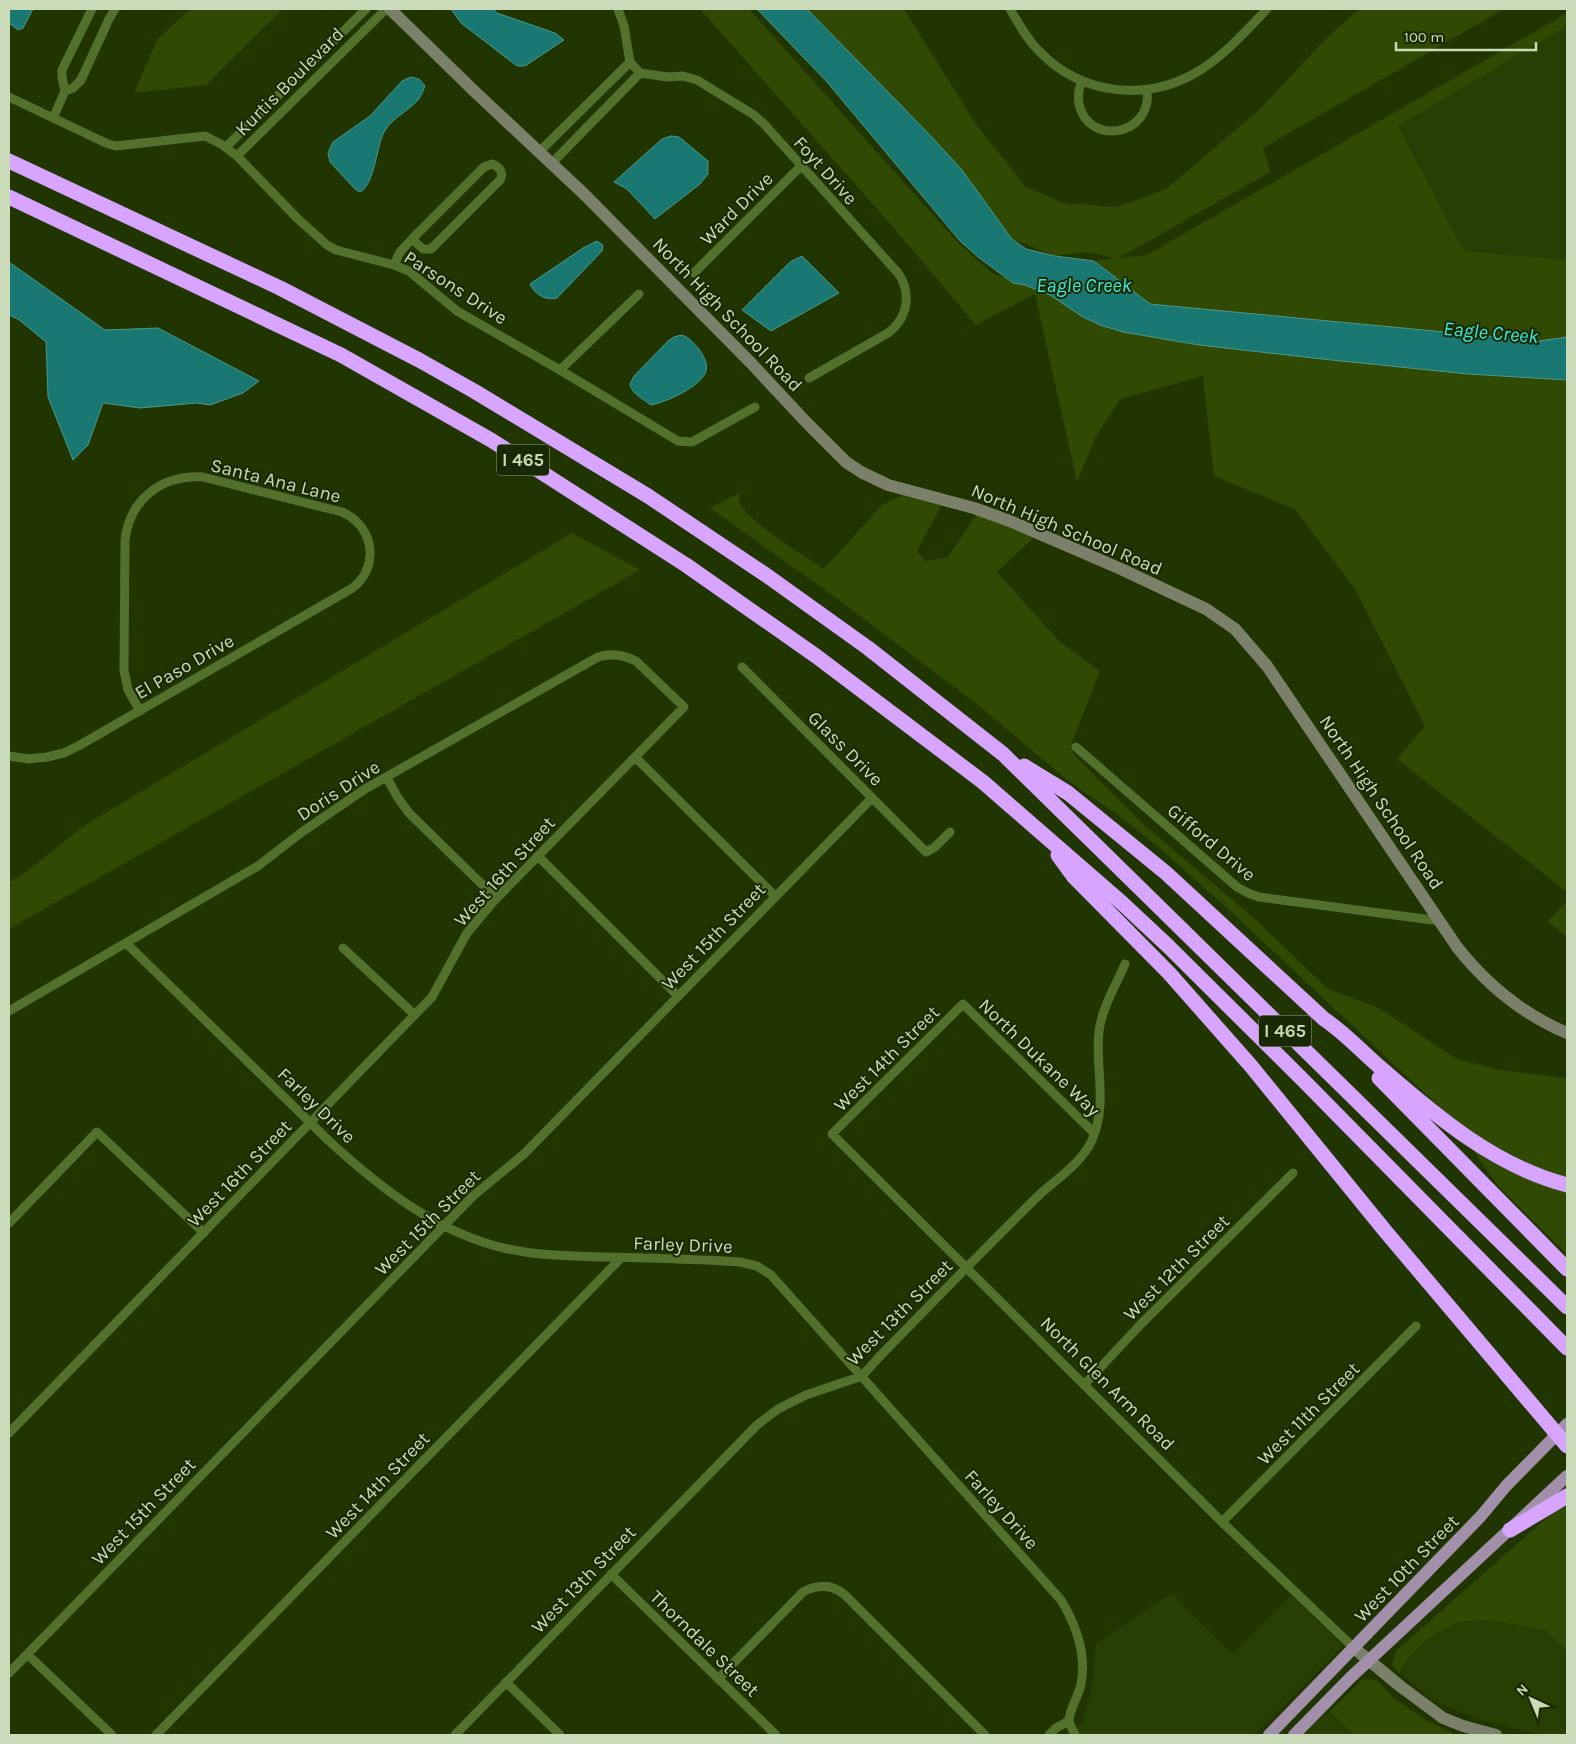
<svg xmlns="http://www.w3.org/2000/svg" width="1576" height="1744" font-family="Karla,sans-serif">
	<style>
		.built { fill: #283f04 }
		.green { fill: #304a04 }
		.water { fill: #1a7873; stroke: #4e9688 }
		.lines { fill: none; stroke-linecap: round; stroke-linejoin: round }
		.street { stroke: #53702c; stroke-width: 9 }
		.secondary { stroke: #7b806b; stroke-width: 12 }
		.primary { stroke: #a290ab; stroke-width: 12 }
		.highway { stroke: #d7a5ff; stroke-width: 15 }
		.labels { text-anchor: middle; stroke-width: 4; stroke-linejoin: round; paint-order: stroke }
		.shield { fill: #1a2905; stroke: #94a682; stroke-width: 1 }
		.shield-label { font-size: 18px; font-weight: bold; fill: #c9dbb8 }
		.street-label { font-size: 19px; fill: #c9dbb8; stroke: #1a2905 }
		.water-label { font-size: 20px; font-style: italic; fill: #3de9df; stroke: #1a2905 }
	</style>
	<rect width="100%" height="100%" fill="#203500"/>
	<path class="built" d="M1567,26V260L1464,251L1398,126Z
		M1172,1593L1232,1654L1291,1595L1343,1646L1254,1735H1069L1082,1722L1091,1694L1096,1643Z
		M1489,1620L1545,1630L1567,1651V1735H1543L1477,1719L1432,1700L1399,1673L1408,1657L1430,1637L1459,1622Z
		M1330,1711L1354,1735H1300L1307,1729Z"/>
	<path class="green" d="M190,9H283L206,85L134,93L157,40Z
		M700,9H749L959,244L992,273L1037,290L1036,292L1039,291L1050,295L1096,323L1123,332L1199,345L1272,353L1567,378V892L1397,759L1425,726L1355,589L1295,509L1214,476L1203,376L1120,399L1095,438L1077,482L1035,294L976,325L887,220Z
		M808,9H904L975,123L1026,187L1063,203L1117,207L1166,189L1258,111L1326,39L1359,9H1504L1263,148L1270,172L1119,258L1147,255L1567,13V26L1398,126L1464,251L1567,260V337L1539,341L1253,318L1149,304L1094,261L1115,258L1086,252L1055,256L1011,238L962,170Z
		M739,493C739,497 739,501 741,505C749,522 806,557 824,569L882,505L902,495L941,506L917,551L925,561L947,558L977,514L1034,537L997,572L1059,641L1100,671L1072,742L1073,754L1143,824L1255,919L1328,989L1377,1007L1457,1059L1499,1070L1567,1078V1254L1499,1187L1447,1114L1227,908L1156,845L1114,812L1067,780L978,705L828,592L710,508Z
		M572,533L640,570L9,929V882L29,870L82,827Z
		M1567,901V937L1548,921Z
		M1567,1500V1651L1545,1630L1489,1620L1459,1622L1430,1637L1408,1657L1399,1673L1392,1665L1396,1651Z
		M1363,1679L1376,1680L1396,1700L1428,1721L1454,1734V1735H1354L1330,1711Z"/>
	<path class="water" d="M9,9H33L23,28L18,30L9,23Z
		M451,9H493L497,13L555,33L564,40L525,66H517L461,23Z
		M757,9H807L929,134L962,170L1011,238L1026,249L1055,256L1094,261L1150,304L1539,341L1567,337V380L1468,374L1322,359L1199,345L1123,332L1100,325L1083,317L1050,295L1025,285L1013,283L978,257L960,241L827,82Z
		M411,77L419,79L425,86C423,91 421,96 418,100C407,112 392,118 384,132C376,147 375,184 360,192L355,189L330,162L328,153L333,142L370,116L402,81Z
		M671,136L679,137L708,161V174L700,184L655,219L627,189L614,182L662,139Z
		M597,241L603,245L602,251L557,298C546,301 535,295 530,284L583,248Z
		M802,256L839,293L771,331L742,310L790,262Z
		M9,262L105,330L158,328L259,381L243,393L210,405L197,403L140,408L103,403L88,445L73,460L48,397L46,342L18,319L9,315Z
		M681,335C690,337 693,343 699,349C703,355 708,363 706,371C701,387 666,402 651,405C643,399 632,394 630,384L634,376L668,341L674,337Z"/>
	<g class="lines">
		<path class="street" d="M618,9L624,26L630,62L640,73L668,77L683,76L697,80L754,115L764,124L898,273C912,293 908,318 888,333L809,378
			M1010,9C1019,24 1027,40 1040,52C1082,95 1146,102 1197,72C1223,57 1246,31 1267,9
			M1082,82C1078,89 1078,96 1079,104C1088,147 1153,136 1147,90
			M65,91L73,88L81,80L109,19L115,9
			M9,97L108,144L116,146L205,136L221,144L237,156L297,218L327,245L336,250L394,265L409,271L457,311L560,370L678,441L692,442L755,407
			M53,118L65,91L62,77V70L92,9
			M226,147L366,9
			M539,152L630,62
			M237,156L386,9
			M551,164L640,73
			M394,265L400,252L412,239L484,167L492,164C500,167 504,173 500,180L431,249H423L412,239
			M694,273L801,166
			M560,370L639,294
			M742,667L926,852L935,847L950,832
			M1076,747L1237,887L1248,893L1259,897L1440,921
			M9,756L29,759L47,757L64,753L80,745L349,590L351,589C380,569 375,526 342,512L203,477C162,475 130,498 125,540L124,670L128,690L140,711
			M635,757L775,896
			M387,778L398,798L409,813L496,898
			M538,856L678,996
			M126,943L328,1140C379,1187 438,1234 508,1249C540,1256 574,1256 606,1257C651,1258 695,1259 740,1262L757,1266L771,1275L1061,1600C1076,1625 1087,1654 1081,1684C1079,1696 1069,1709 1069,1721C1070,1725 1073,1731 1075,1735
			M343,948L415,1015
			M9,1011L258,866L302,832L365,789L598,657C611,653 624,655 636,661L684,707L493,902L467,933L432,997L9,1433
			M1094,1133L963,1004L832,1134L1222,1522L1354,1648
			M9,1223L97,1132L204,1233
			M1084,1385L1141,1324L1293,1173
			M1222,1522L1416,1326
			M611,1574L776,1735
			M27,1654L112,1735
			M9,1673L473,1196L524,1154L872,798
			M718,1679L803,1592C818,1584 832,1584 845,1595L985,1735
			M506,1682L560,1735
			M156,1735L621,1258
			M455,1735L757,1425L778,1409L806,1395L862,1376L880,1356C932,1303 984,1249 1037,1197C1055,1180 1082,1163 1092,1140C1108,1103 1095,1069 1099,1031C1102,1008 1116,985 1125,964
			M1049,1735L1056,1728L1069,1721"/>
		<path class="secondary" d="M390,9L473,90L584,194L750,362L807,423L846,462L861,472L888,485L974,508L1010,521L1121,569L1206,609L1235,629L1267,666L1457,947C1487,985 1522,1014 1567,1033
			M1354,1648L1400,1686L1443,1718L1463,1726L1496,1735"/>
		<path class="primary" d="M1269,1735L1452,1546L1481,1516L1506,1486L1567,1424
			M1294,1735L1351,1677L1567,1476"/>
		<path class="highway" d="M9,161L280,288L419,360L474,391L648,496L766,575L868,648L1003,754L1567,1307
			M9,197L341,355L491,440L686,565L816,656L983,782L1122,903L1168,946L1302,1079L1567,1348
			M1024,766L1068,793L1166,873L1324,1019C1345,1033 1362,1052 1382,1069C1437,1117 1495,1166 1567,1185
			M1058,855L1074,877L1169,973L1251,1066L1386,1232L1567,1446
			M1379,1078L1567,1269
			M1510,1530L1567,1496"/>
	</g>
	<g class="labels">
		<g class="shield">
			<rect x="497" y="444.5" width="52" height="31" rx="4"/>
			<rect x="1259" y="1015.5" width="52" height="31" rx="4"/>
		</g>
		<g class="shield-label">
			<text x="523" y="466">I 465</text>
			<text x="1285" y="1037">I 465</text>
		</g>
		<g class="street-label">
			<text transform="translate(289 81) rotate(-45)" y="7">Kurtis Boulevard</text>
			<text transform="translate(826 170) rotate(48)" y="7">Foyt Drive</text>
			<text transform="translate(736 208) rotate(-45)" y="7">Ward Drive</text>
			<text transform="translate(456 287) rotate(33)" y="7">Parsons Drive</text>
			<text transform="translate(728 314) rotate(46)" y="7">North High School Road</text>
			<text transform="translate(276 480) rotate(14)" y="7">Santa Ana Lane</text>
			<text transform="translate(1067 529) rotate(23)" y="7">North High School Road</text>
			<text transform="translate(184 666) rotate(-30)" y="7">El Paso Drive</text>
			<text transform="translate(846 748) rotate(45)" y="7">Glass Drive</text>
			<text transform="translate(338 790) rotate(-33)" y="7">Doris Drive</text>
			<text transform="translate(1382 802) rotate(56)" y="7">North High School Road</text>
			<text transform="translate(1212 842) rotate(40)" y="7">Gifford Drive</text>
			<text transform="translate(504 871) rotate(-48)" y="7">West 16th Street</text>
			<text transform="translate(713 936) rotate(-46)" y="7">West 15th Street</text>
			<text transform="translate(1040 1057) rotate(44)" y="7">North Dukane Way</text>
			<text transform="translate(886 1058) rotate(-45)" y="7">West 14th Street</text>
			<text transform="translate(317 1105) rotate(44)" y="7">Farley Drive</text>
			<text transform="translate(239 1173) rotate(-46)" y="7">West 16th Street</text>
			<text transform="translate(427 1222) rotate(-45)" y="7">West 15th Street</text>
			<text transform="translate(683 1244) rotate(2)" y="7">Farley Drive</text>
			<text transform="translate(1176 1267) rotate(-45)" y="7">West 12th Street</text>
			<text transform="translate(899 1312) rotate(-45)" y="7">West 13th Street</text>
			<text transform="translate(1108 1383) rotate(45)" y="7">North Glen Arm Road</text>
			<text transform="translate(1308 1413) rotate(-45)" y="7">West 11th Street</text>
			<text transform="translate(377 1485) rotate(-46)" y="7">West 14th Street</text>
			<text transform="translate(1002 1509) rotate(48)" y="7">Farley Drive</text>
			<text transform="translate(143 1511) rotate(-46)" y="7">West 15th Street</text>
			<text transform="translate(1406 1568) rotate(-46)" y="7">West 10th Street</text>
			<text transform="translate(583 1579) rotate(-46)" y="7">West 13th Street</text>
			<text transform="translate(705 1643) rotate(44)" y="7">Thorndale Street</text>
		</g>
		<g class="water-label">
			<text x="1084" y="292">Eagle Creek</text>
			<text transform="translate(1491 332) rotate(5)" y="7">Eagle Creek</text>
		</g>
	</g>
	<rect width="1576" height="1744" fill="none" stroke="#c9dbb8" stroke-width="20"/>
	<g transform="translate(1531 1699) rotate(316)" stroke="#1a2905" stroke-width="4" paint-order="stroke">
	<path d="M0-4L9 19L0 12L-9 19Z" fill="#c9dbb8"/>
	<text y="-8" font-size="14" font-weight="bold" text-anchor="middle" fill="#c9dbb8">N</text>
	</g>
	<path d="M1396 42v8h140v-8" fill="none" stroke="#c9dbb8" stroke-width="2.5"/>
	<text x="1404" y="42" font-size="15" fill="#c9dbb8" stroke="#1a2905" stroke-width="4" paint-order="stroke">100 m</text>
</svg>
